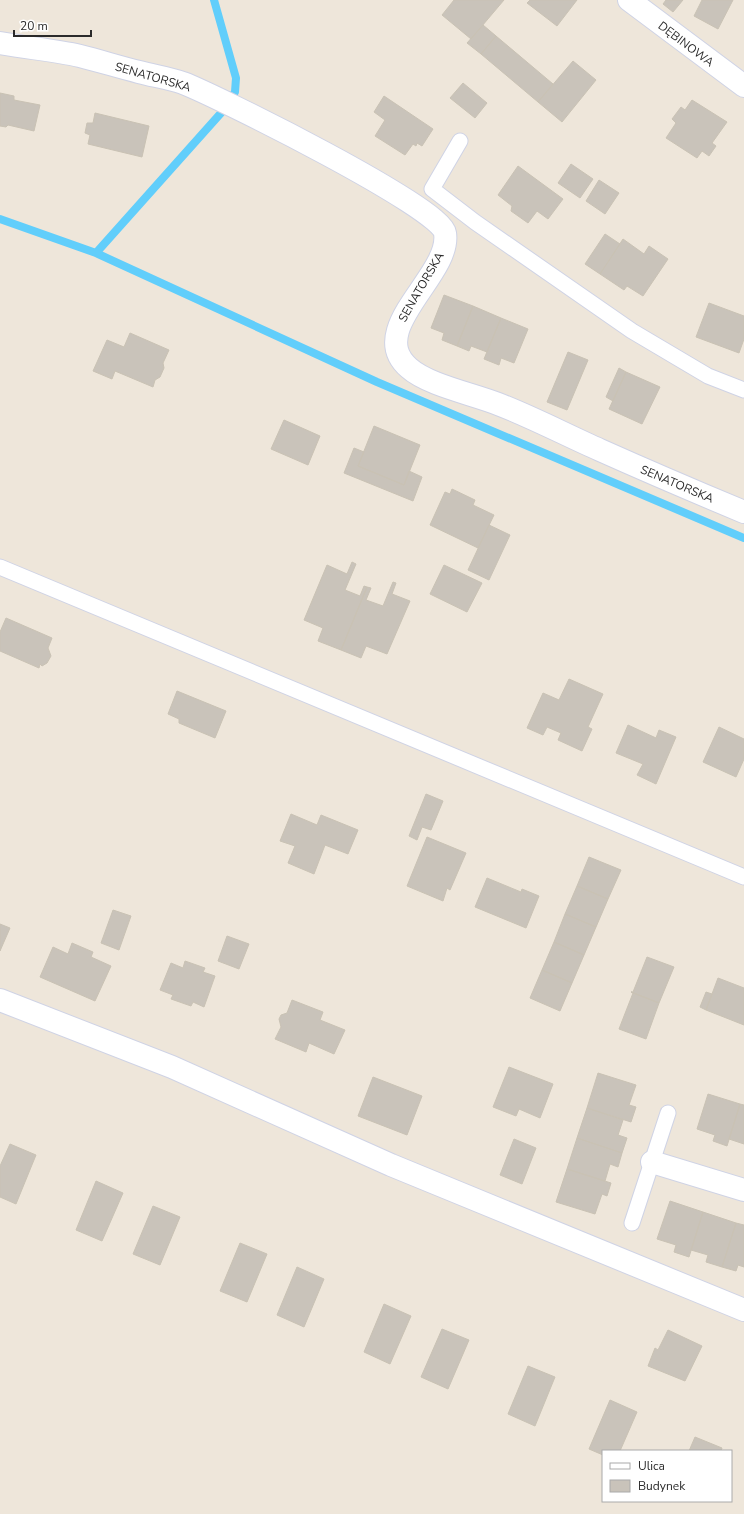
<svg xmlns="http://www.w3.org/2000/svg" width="744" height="1514" font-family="'Nunito Sans',sans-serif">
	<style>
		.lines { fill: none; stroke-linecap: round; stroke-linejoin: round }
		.stream { stroke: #61cefb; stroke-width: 8 }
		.building { fill: #c9c3ba; stroke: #c9c2b4 }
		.lane-casing { stroke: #cfd3e5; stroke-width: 17 }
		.street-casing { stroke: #cfd3e5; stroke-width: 24 }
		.lane { stroke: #fff; stroke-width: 15 }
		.street { stroke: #fff; stroke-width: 22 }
		.labels { text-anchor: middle; stroke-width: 3; stroke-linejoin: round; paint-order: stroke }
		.street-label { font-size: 12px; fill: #2a2a2a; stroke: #fff }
	</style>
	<rect width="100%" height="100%" fill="#eee6da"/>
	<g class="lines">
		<path class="stream" d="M0,219L96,253L377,382L744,538
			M96,253L221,113L235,92L236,78L214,0"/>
	</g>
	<path class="building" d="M454,0H504L471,39L442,15Z
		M530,0H577L557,26L527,3Z
		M666,0H683L673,12L663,4Z
		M702,0H733L718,29L694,16Z
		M483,25L496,36L481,54L467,43Z
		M496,36L553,84L538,102L481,54Z
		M573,61L596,80L562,122L538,102Z
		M463,83L487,103L475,118L450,98Z
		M0,93L14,96V100L40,105L34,131L8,125L6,127L0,126Z
		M384,96L433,129L422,146L417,143L416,146L413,144L405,155L375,136L385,120L374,112Z
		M692,100L727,122L712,143L716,146L709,156L702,151L697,158L666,138L676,123L672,119L681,107L685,110Z
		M95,113L149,126L142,157L88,144L90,135L85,133L87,123H93Z
		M571,164L593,179L580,198L558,183Z
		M518,166L563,199L548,219L537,211L528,223L511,211L512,206L498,195Z
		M599,180L619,193L605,214L586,201Z
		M605,234L620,244L600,274L585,264Z
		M623,239L644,254L649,246L668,259L643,296L627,286L624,290L600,274Z
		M444,295L473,306L457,346L442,340L444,333L431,328Z
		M709,303L744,316V339L739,353L696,337Z
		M473,306L501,318L487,352L471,346L469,351L457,346Z
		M501,318L528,329L514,363L501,358L499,365L484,359Z
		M130,333L169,350L163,363L164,368L160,377L155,380L153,387L115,371L112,379L93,371L107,340L124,347Z
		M568,352L588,360L567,410L547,402Z
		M619,368L626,372L613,401L606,397Z
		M626,372L660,387L642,424L609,409Z
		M284,420L320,436L308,465L271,449Z
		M374,426L420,445L404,485L358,466Z
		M354,448L364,452L358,466L404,485L409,471L422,477L413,501L344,473Z
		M452,489L475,500L473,505L494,515L478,548L430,525L445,492L450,494Z
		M489,525L510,535L489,580L468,570Z
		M352,562L356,564L345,590L360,596L364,586L367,587L341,650L318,641L323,628L304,620L327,565L347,574Z
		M444,565L482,583L467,612L430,594Z
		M393,582L396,583L392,594L410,601L387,654L366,646L361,658L341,650L367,587L371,588L366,600L383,606Z
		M6,618L52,638L48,648L51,656L47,663L42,666L40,664L39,668L0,651V632Z
		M569,679L603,694L588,727L592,729L582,751L558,740L561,733L547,727L543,735L527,728L543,693L559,700Z
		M177,691L226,711L215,738L179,723V719L168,714Z
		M628,725L656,738L659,730L676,737L656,784L637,775L643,764L616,753Z
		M719,727L744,739V759L736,777L703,762Z
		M426,794L443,801L431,830L422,827L417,840L409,836Z
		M291,814L317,825L321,815L358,830L348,854L325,845L314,874L288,863L295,846L280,841Z
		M427,837L466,853L450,890L447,888L443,901L407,886Z
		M589,857L621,870L608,899L577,886Z
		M487,878L521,892L522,889L539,896L526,928L475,907Z
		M577,886L608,899L596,927L565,914Z
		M113,910L131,916L119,950L101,943Z
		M565,914L596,927L584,955L554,942Z
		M0,924L10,928L0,951Z
		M227,936L249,944L239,969L218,961Z
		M554,942L584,955L572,983L542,970Z
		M72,943L93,952L91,957L111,966L95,1001L40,977L53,947L68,954Z
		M647,957L674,967L659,1003L631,992H633Z
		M185,961L205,968L203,972L215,976L204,1007L193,1002L191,1006L171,999L173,995L160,990L171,963L183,968Z
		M542,970L572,983L560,1011L530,998Z
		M718,978L744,988V1025L706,1010Z
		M631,992L659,1003L646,1039L619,1029L633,993Z
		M706,992L712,994L706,1010L700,1007Z
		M292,1000L323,1012L320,1020L345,1030L334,1054L309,1043L306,1052L275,1039L281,1027L279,1019L281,1015L287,1013Z
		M509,1067L553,1084L540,1118L519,1109L516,1116L493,1107Z
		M598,1073L636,1085L629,1105L636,1107L631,1122L587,1108Z
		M373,1077L422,1096L407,1135L358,1116Z
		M708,1094L740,1104L727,1146L713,1141L715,1135L697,1129Z
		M740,1104L744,1105V1144L729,1139Z
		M587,1108L623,1120L618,1135L627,1138L622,1153L577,1138Z
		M577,1138L622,1153L618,1167L610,1164L605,1181L567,1169Z
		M514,1139L536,1148L522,1184L500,1175Z
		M10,1144L36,1155L16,1204L0,1197V1166Z
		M567,1169L611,1183L607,1196L602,1194L595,1214L556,1202Z
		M96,1181L123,1193L102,1241L76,1230Z
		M670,1201L703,1212L689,1257L674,1252L676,1245L657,1239Z
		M153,1206L180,1217L160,1265L133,1254Z
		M703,1212L736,1223L722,1267L706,1262L708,1255L691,1250Z
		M736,1223L744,1225V1267L738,1265L736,1271L722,1267Z
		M240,1243L267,1254L247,1302L220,1291Z
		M297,1267L324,1279L304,1327L277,1315Z
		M384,1304L411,1316L390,1364L364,1352Z
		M442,1329L469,1340L448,1389L421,1377Z
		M668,1330L702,1346L685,1381L648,1366L655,1348L658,1350Z
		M528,1366L555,1377L535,1426L508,1414Z
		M610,1400L637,1412L620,1451H603V1455L589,1449Z
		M695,1437L722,1448L721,1451H689Z"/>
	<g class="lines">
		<g class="lane-casing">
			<path id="lane" d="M460,141L432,189L475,222L632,331L708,376L744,390
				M0,567L744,877
				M632,1223L668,1113"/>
		</g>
		<g class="street-casing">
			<path id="street" d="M629,0L744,86
				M0,43C27,48 54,50 80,56C100,61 119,67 139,72C154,76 169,78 183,83C217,96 442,208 445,233C452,275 364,329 409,368C428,385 473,394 498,404C532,417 566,435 600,450C647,471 696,492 744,512
				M0,1000L172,1067L391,1165L744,1310
				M652,1162L744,1190"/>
		</g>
		<use href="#lane" class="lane"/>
		<use href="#street" class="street"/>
	</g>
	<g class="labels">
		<g class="street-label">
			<text transform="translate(686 44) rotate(37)" y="4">DĘBINOWA</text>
			<text transform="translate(153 77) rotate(16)" y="4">SENATORSKA</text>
			<text transform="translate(421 287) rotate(-60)" y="4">SENATORSKA</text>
			<text transform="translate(677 484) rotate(23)" y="4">SENATORSKA</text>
		</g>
	</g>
	<rect x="602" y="1450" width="130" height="52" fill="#ffffff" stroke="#aaaaaa"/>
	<rect x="610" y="1463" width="20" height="6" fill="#ffffff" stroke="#aaaaaa"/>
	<text x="638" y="1470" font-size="12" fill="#2a2a2a">Ulica</text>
	<rect x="610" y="1480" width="20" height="12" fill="#c9c3ba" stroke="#aaaaaa"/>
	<text x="638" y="1490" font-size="12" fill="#2a2a2a">Budynek</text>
	<path d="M14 30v6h77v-6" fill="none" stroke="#2a2a2a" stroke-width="2"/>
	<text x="20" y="30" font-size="12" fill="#2a2a2a" stroke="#ffffff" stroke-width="3" paint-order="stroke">20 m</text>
</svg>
